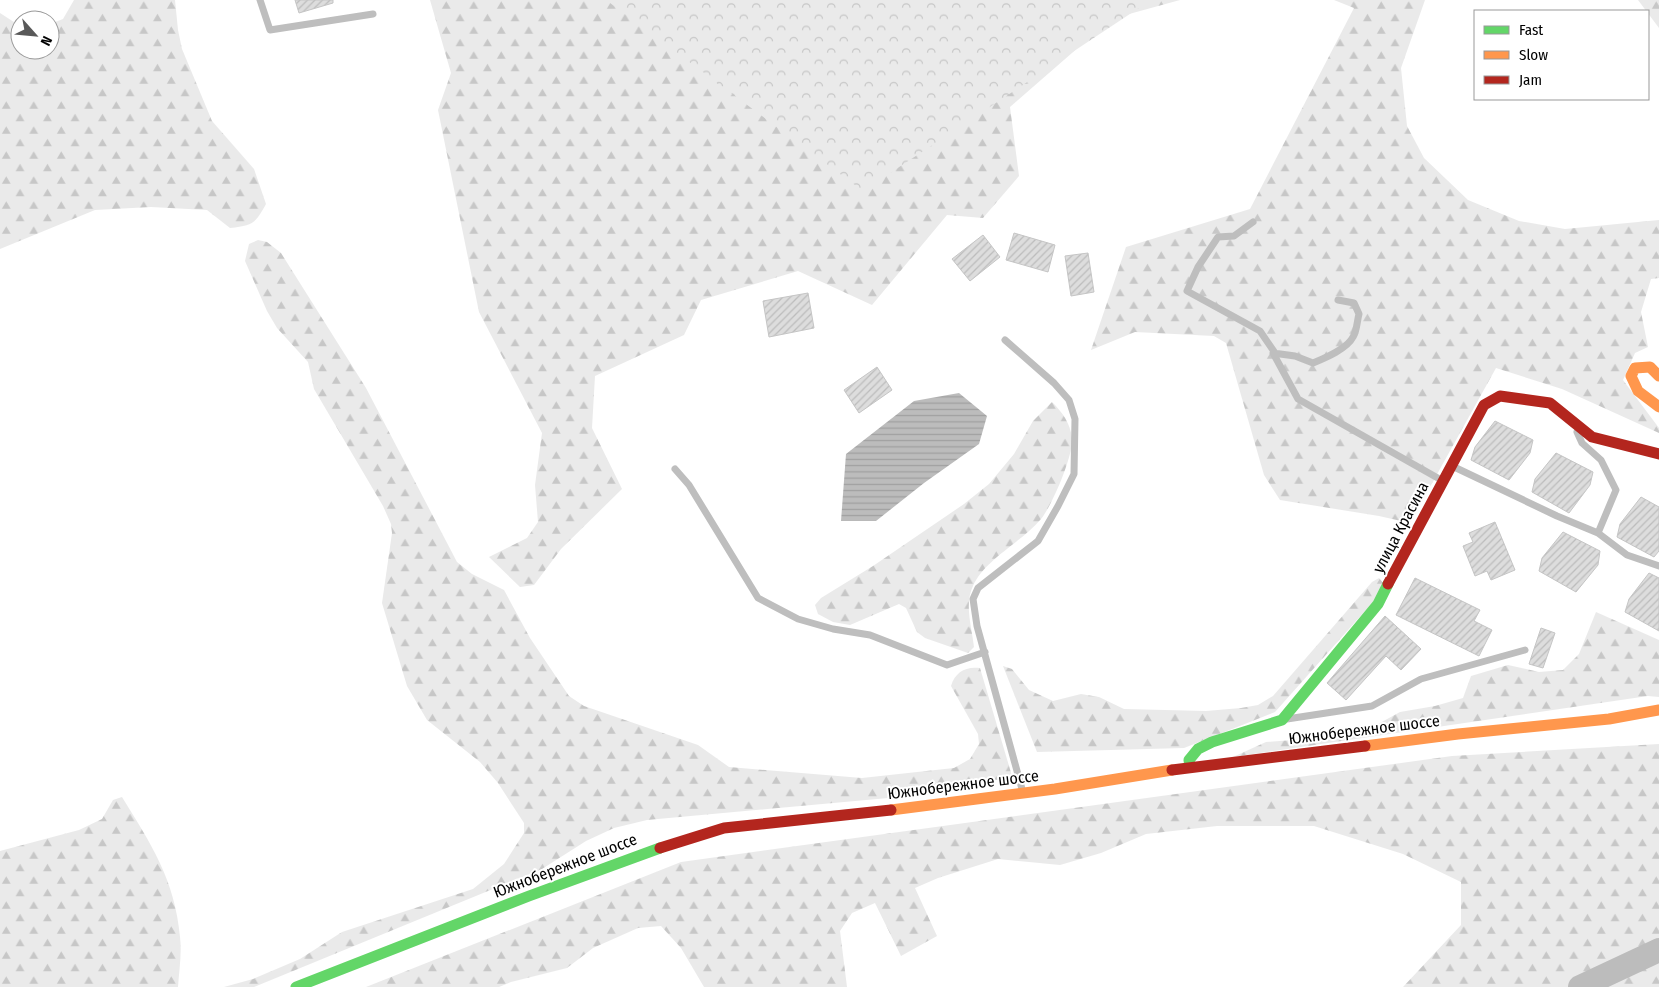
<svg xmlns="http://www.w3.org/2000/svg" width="1659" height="987" font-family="'Fira Sans Condensed',sans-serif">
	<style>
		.forest { fill: url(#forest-firs) }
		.park { fill: url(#park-crowns) }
		.water { fill: url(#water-rules) }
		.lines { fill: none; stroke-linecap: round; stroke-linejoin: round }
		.river { stroke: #bcbcbc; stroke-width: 24 }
		.building { fill: url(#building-hatch); stroke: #c5c5c5 }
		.lane { stroke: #bebebe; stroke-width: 7 }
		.fast { stroke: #63d668; stroke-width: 11 }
		.slow { stroke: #ff974d; stroke-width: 11 }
		.jam { stroke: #b3261e; stroke-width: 11 }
		.labels { text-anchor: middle; stroke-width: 4; stroke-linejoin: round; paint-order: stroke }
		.street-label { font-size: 16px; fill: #000; stroke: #fff }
	</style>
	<defs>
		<pattern id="forest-firs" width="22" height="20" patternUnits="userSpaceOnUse" patternTransform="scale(1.25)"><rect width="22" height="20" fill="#eaeaea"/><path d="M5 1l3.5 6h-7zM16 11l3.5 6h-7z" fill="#c7c7c7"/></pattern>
		<pattern id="park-crowns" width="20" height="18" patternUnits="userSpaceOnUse" patternTransform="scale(1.25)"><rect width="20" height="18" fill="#eaeaea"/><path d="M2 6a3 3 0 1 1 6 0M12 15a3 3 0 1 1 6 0" fill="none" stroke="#c7c7c7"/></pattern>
		<pattern id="water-rules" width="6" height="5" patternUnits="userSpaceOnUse" patternTransform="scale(1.25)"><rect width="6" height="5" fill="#bcbcbc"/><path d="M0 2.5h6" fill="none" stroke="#a0a0a0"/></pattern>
		<pattern id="building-hatch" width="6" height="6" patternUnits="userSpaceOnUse" patternTransform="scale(1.25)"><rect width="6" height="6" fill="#ddd"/><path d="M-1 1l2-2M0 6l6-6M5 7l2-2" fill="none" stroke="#bcbcbc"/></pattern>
	</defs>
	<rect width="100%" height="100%" fill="#fff"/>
	<path class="forest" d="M74,0H175L178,30L182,49L212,121L254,169L266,204C255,224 253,225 230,228L207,210L151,207L95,210L0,249V13L20,26V50H50V24L63,19Z
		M430,0H1180L1111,19L1010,107L1019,176L983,218L947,215L872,305L798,271L701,300L684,335L595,376L592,428L622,489L561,549L534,585L520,587L489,557L527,538L538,522L535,485L542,433L479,312L438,110L451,73Z
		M1334,0H1425L1401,68L1407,126L1424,158L1468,200L1519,221L1565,229L1659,220V278L1651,279L1641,312L1648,347L1635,353L1623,380L1659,428V433L1562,389L1496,368L1410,523L1379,516L1280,500L1264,475L1226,343L1214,336L1135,332L1091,350L1126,247L1250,209L1354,8Z
		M1638,0H1659V28Z
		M258,240L267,242L281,253L366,388L457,562L472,574L504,590L530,638L569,696L584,706L698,745L729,767L862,778L954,768L970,759L979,744L978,734L951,686C955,672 966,666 980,668L1012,776L943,793L647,820L614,828L586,841L542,869L254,987H224L253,979L300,959L342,932L473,889L504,864L524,833V823L498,783L480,762L427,720L407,686L382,603L392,533L391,524L383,506L314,389L308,362L277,328L267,311L245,261L249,244Z
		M1052,402C1063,413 1070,423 1072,438C1074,454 1052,506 1041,519C1023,541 984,560 973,586C964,604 972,628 974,647L968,653L925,638L917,632L906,608L899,604L850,625L833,622L818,614L815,605L821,598L873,566L964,504L989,484L1014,454L1033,421Z
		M1379,578L1385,585L1373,602L1275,712L1184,748L1037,752L1003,666L1012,669L1029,690L1053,701L1081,694L1099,697L1124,709L1206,711L1241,708L1258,705L1273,696L1372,582Z
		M1596,612L1659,640V697L1648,696L1233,757L1266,742L1332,737L1369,729L1400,712L1435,706L1463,698L1471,676L1508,665L1539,672L1563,670L1579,654Z
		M1659,744V987H1403L1461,925V882L1403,854L1314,826H1217L1146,834L1101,853L1060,865L998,859L938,878L915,888L937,936L901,956L875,903L852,913L840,931L847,987H704L681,948L661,926L638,928L593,948L567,968L511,982L499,987H366L681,862L1452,756Z
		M122,797C151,844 175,880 180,937C182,954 179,971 178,987H0V851L79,830L102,819L113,800Z"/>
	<path class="park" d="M606,0H1151L863,191Z"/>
	<path class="water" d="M959,393L987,416L979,444L924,483L876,521H841L846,454L914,401Z"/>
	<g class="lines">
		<path class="river" d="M1580,987L1659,950"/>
	</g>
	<path class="building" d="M295,0H333V3L299,13Z
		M1014,233L1055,245L1048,272L1006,260Z
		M983,235L1000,257L970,281L952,259Z
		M1088,253L1094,292L1071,296L1065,256Z
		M808,293L814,328L769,337L763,301Z
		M877,367L892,390L859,413L844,390Z
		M1495,421L1533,440L1530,453L1509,480L1471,460L1475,447Z
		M1556,453L1593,472L1590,485L1569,513L1532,492L1535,479Z
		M1641,497L1659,507V551L1654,557L1617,537L1620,524Z
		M1495,522L1515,570L1491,580L1487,571L1475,576L1463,546L1473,542L1469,533Z
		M1563,532L1600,551L1598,565L1576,592L1539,571L1542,558Z
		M1649,573L1659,578V631L1625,612L1629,599Z
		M1415,578L1480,610L1474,621L1492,630L1479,656L1396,615Z
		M1385,616L1421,649L1401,670L1386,656L1346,700L1327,683Z
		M1541,628L1555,633L1543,668L1529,664Z"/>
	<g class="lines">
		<path class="lane" d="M260,0L270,30L373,14
			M1253,222L1234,236L1218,237L1198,267L1187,291L1260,331L1275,353
			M1338,300L1354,303L1359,314C1357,321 1357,331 1353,337C1347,349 1325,358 1313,363L1295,356L1273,353L1298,399L1443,481
			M1005,340L1054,383L1069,400L1075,419L1074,474L1058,506L1038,541L978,588L973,599L977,626L1022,789
			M1577,432L1582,443L1601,460L1616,490L1598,533
			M1452,466L1557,516L1598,533L1627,555L1659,566
			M675,469L689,485L758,598L798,619L833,629L870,635L947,665L985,652
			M1287,719L1372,706L1421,679L1525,650"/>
		<path class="fast" d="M1190,767L1189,760L1198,749L1212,742L1282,720L1378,604L1388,584
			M296,987L529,896L660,848"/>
		<path class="slow" d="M1659,376L1650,367L1635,368L1631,376L1638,391L1659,407
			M1365,746L1458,734L1609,719L1659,710
			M891,810L1055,789L1172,770"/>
		<path class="jam" d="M1388,584L1484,405L1500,396L1550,403L1592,437L1659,454
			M1172,770L1365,746
			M660,848L724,828L891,810"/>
	</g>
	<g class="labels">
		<g class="street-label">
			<text transform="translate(1400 527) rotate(-62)" y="6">улица Красина</text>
			<text transform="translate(1364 729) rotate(-7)" y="6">Южнобережное шоссе</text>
			<text transform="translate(963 784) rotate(-7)" y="6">Южнобережное шоссе</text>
			<text transform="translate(565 865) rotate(-21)" y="6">Южнобережное шоссе</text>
		</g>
	</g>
	<rect x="1474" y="10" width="175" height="90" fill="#ffffff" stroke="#999999"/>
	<rect x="1484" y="26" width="25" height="8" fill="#63d668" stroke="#999999"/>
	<text x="1519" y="35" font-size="15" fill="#000000">Fast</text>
	<rect x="1484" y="51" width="25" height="8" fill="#ff974d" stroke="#999999"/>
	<text x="1519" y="60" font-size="15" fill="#000000">Slow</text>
	<rect x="1484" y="76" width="25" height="8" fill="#b3261e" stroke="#999999"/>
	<text x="1519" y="85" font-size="15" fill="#000000">Jam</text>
	<g transform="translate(35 35) rotate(117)"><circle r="24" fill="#ffffff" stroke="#999999"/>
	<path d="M0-4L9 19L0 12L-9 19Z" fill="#595959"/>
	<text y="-8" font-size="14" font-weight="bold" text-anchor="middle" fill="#000000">N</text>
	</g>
</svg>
